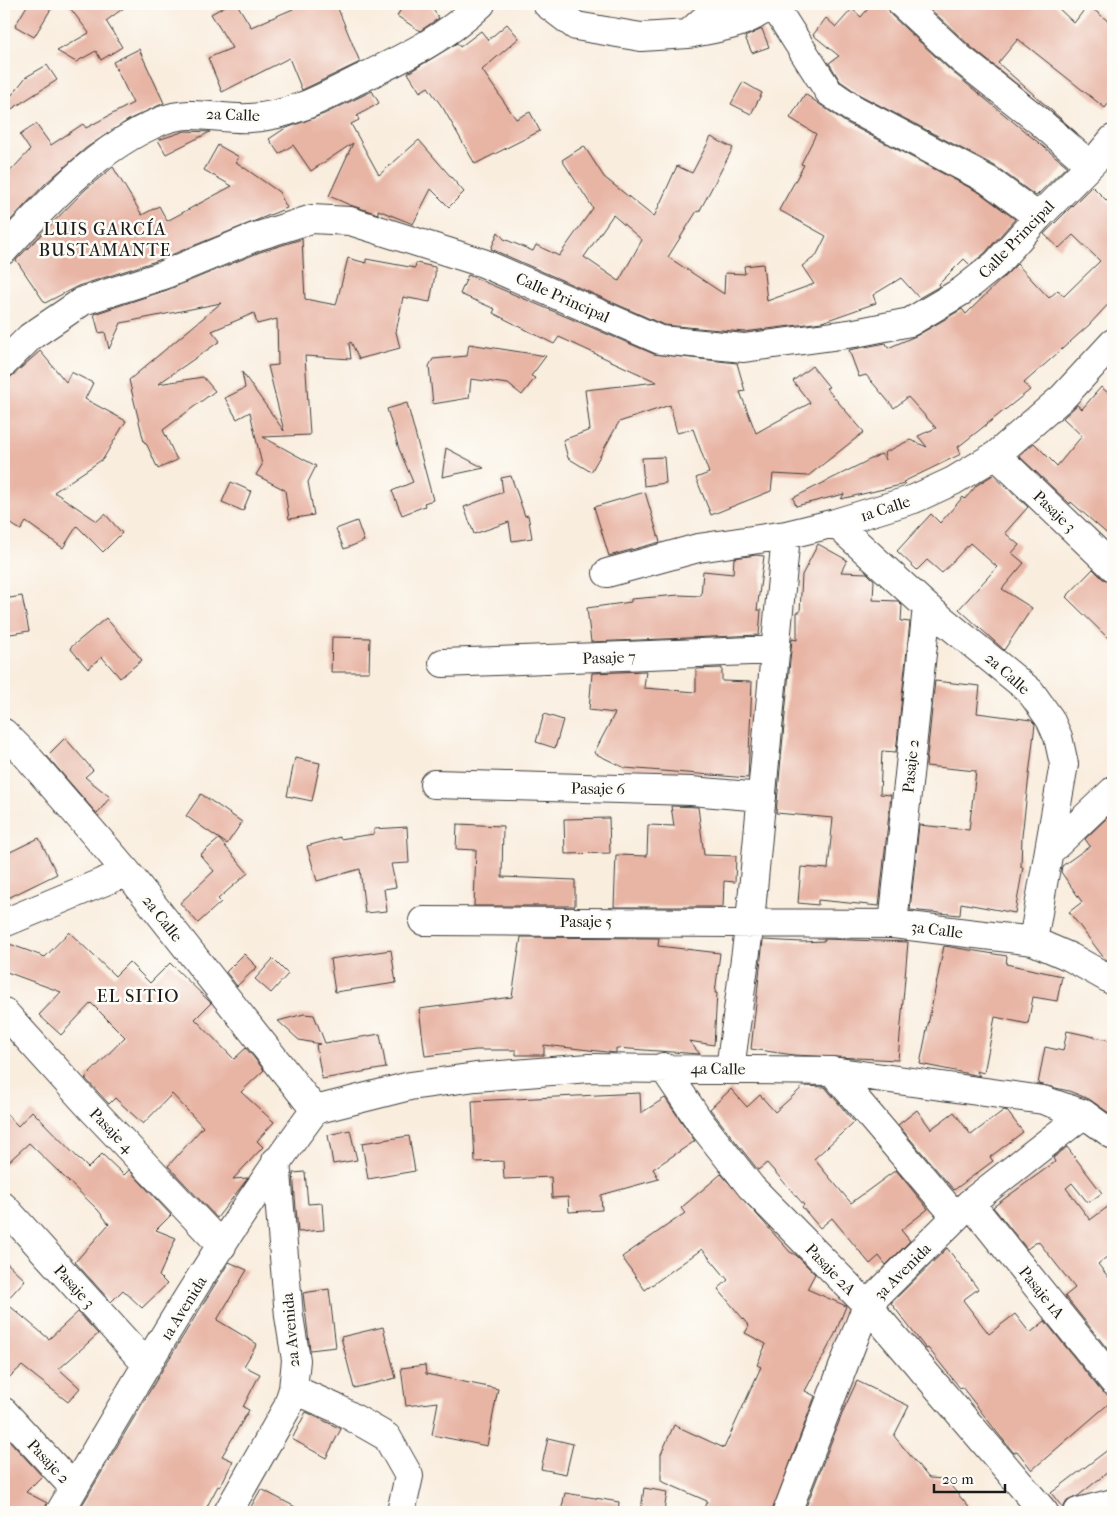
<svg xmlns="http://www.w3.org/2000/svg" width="1117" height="1516" font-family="'IM FELL French Canon',serif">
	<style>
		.building { fill: #e8b5a5; fill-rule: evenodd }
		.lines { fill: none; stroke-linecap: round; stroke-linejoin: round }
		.minor-casing { stroke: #3d3b39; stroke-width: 30 }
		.minor { stroke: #fff; stroke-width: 28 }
		.labels { text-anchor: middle; stroke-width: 5; stroke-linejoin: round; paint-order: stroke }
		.street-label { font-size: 16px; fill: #1c1c1c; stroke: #fdfcf7 }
		.neighbourhood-label { font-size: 18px; letter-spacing: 1px; fill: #1c1c1c; stroke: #fdfcf7 }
	</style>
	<rect width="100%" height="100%" fill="#fdfcf7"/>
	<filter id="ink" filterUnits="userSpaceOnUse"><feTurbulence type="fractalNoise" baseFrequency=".02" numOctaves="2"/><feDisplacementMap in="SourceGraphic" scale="10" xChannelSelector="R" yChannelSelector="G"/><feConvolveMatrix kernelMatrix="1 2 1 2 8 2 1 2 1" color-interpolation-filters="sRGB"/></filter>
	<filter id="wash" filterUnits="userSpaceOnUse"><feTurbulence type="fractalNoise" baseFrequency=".0096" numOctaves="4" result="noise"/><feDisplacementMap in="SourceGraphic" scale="20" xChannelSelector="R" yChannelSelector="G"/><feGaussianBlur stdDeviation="1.12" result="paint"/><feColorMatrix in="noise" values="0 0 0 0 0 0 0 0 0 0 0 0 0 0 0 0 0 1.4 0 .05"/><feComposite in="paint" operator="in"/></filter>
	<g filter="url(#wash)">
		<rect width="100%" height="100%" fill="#f9edde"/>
		<g id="blocks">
			<path class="building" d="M28,4H54L34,37L15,26Z
				M67,4H129L106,21L122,47L101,60L96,51L76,62L57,51L89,33Z
				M229,4H237L251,27L293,9L290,4H336L360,62L302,90L289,58L222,92L208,58L232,48L211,14Z
				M404,4H429L439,18L420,31L397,16Z
				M872,4H887L891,15L950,70L1067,166L1036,196L995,166L860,95L840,81L829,63L839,56L813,35L826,18L836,27L852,9L861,17Z
				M925,4H1054L1074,23L1088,5L1113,25V98L1105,108L1018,39L998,63L1078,134L971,47Z
				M507,24L519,38L482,70L516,119L530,112L540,131L475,164L443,108L428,87L420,92L408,73L457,43L460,47L481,31L488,40Z
				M762,29L769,47L752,53L745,37Z
				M139,49L164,103L130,119L86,148L46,183L4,227V178L30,150L20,135L36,124L51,145L83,124L86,128L133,103L113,62Z
				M47,65L57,80L4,114V105L26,77Z
				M743,82L762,93L751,114L731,104Z
				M372,91L379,103L357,116L359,120L351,124L379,175L419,140L464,192L449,207L431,189L413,224L378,210V214L350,205L329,196L353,143L311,171L293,145L279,154L269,139L284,129L324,114Z
				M805,94L845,122L980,193L1015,219L985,253L970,265L964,259L939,284L940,286L919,298L901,278L873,295L876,303L822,322L744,332L664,325L491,249L498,232L504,239L533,251L536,245L559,256L593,208L562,160L584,146L604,177L654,217L677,166L692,173L711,137L733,148L699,212L697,211L668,257L724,294L725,273L745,274L744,266L763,264L767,301L814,284L802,266L816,256L826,236L779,210L804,165L801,164L816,134L790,118ZM613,215L642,240L619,281L584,257Z
				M185,131L210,132L166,154L158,140Z
				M218,145L239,157L236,162L279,192L287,208L156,261L78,286L45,303L16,260L86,189L113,167L142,215L159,206L167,221L232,186L204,170Z
				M1092,186L1113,207V299L1089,325L1024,383L1030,390L958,447L961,454L903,482L905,484L841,499L844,494L796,506L793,498L881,454L886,460L884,453L910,440L927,447L918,436L936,428L908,397L894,408L866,375L859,377L849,350L886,343L888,348L918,335L962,309L966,314L1017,264L1049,298L1058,290L1064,296L1100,261L1073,235L1059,248L1044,234Z
				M302,239L305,299L336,305L348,258L366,263V259L415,268L416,263L435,267V275L430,302L403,297L396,332L400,348L359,359L351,342L349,343L351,359L305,356L310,435L263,437L316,466L308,482L314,515L289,519L285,490L256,475L262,465L250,412L237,419L225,398L245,388L242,372L284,431L268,366L278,365L277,319L257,324L254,313L212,331L220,341L158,384L203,377L215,391L163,430L177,460L158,469L147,445L144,442L129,380L221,303L121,323L109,349L105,332L99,333L94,314L167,290L260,252Z
				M468,275L654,354L737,363L745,391L740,392L756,433L810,403L793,381L812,366L829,387L826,388L864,432L808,476L773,474L771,491L711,515L696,478L709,473L693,429L677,433L670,405L619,422L591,472L568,458L563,440L590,430L585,390L657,382L559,337L554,344L493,313L495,309L460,294Z
				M469,344L546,356L531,376L535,378L522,395L508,384L471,379L469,398L433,404L429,366L433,359L467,356Z
				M40,351L66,382L71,372L93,383L85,399L126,421L103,459L54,492L97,521L105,514L122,533L103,552L77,526L63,548L26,522L21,530L4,520L10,508L4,503V383Z
				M1101,387L1113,397V539L1071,502L1070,504L1019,456L1034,443L1057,466L1082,436L1063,418L1077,405L1082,409Z
				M407,403L433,500L424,503L425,506L402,515L392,491L413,482L399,449L387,409Z
				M446,448L484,468L442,477Z
				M664,457L666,483L644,486L642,458Z
				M993,475L1028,507L1005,533L1019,545L1012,553L1024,563L1002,589L1032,608L1004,650L959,609L997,567L970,543L942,573L927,560L917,570L897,551L931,514L940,523L963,497L965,499L977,485Z
				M511,476L525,516L528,515L532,538L512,541L509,522L474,534L464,507L503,492L501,478Z
				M231,482L251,491L243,511L222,502Z
				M645,492L660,542L609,556L594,507Z
				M357,521L364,541L344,549L336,529Z
				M818,544L847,560L841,572L867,573L874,580L873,600L898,601L902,605L901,621L910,622L896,752L882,751L880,794L891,795L879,906L818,900V905L798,903L801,867L828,869L833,818L776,813L792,639L797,640V612H800L802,575Z
				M756,555L764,556L757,610H761L759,635L591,642L587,608L631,602V599L679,595L701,596L703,571L733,574L734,558Z
				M1093,569L1103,579L1113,582V643L1066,597Z
				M22,596L29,631L4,635V599Z
				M106,618L142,660L120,678L102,657L88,669L70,648Z
				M332,637L370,638L369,672H331Z
				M722,668V681L752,682L748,778L625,768L594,753L615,713L589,710L592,673L646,671L644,688L696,692V669Z
				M935,681L980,686L977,713L1031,720L1035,724L1022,836L1021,867H1023L1015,913L961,903L960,915L910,910L919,825L969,830L976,771L926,766Z
				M544,714L563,720L555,748L536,742Z
				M65,738L93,770L85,777L110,797L97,814L47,756Z
				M295,758L320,763L312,801L287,796Z
				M201,794L242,822L227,844L186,816Z
				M671,806L698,807L704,855L736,856L735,882L724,881L723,907H614L616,855L647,856L648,825L674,826Z
				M1113,812V963L1104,958L1069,912L1082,902L1061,872L1062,866L1090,846L1085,839Z
				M609,818L610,853L565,854L564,819Z
				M457,824L503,826L502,877L575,880V906H474L476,850L456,849Z
				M407,827L409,863L391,864L396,887L384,889L387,911L365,913L360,869L317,881L307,846L340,837V839L374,834V829Z
				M39,838L57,874L4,900V855Z
				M219,839L248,873L218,899L221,902L198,923L180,903L214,871L200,855Z
				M69,932L115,976L129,962L150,983L170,963L211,1003L195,1019L234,1059L246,1048L264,1070L241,1092L274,1122L257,1141L263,1147L233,1179L248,1178L217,1218L168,1166L203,1127L172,1094L143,1124L115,1098L109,1104L85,1078L125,1037L91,1003L61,1035L39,1015L61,992L4,971V942L45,957Z
				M521,937L659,938L658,946L720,953L715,993H717L714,1045L689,1041L700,1054L616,1048V1053L544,1045V1055H516V1050H476L425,1056L419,1009L512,997Z
				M824,939L908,942L898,1060L794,1055L751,1049L763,940L802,942L824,941Z
				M944,946L1007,956L1006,964L1062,976L1057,1001L1033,997L1028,1024L995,1017L984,1073L976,1071L980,1076L920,1064Z
				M391,950L396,983L335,992L330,959Z
				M244,954L257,967L237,986L226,972Z
				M273,959L288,974L271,993L255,979Z
				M304,1014L314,1015L325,1043L380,1034L386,1068L322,1079L316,1045L320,1044L299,1040L278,1021Z
				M1067,1031L1113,1041V1116L1089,1099L1069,1091L1038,1084L1045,1047L1063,1051Z
				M804,1086L825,1087L854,1122L814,1159L851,1203L896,1170L928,1209L901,1230L910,1241L886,1265L879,1256L870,1264L832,1218L820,1228L802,1207L804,1205L767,1163L758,1170L710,1109L731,1089L747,1107L760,1095L775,1112Z
				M640,1093L641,1113L665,1098L695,1141L653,1169L659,1179L601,1195L602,1210L569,1212L568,1197L552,1198L551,1177L504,1179L503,1161L475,1162L472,1101Z
				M917,1110L931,1129L954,1112L971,1135L1004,1110L1007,1111L1023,1132L990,1157L993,1161L954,1190L898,1125Z
				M4,1111L18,1126L32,1111L88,1168L102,1154L124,1175L129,1170L171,1215L156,1230L176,1238L159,1276L167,1284L142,1308L123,1290L111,1302L75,1262L109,1224L98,1210L29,1143L4,1166Z
				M350,1130L357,1160L333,1164L328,1135Z
				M409,1136L415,1171L368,1179L362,1143Z
				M1067,1147L1102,1193L1088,1203L1072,1183L1066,1188L1090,1220L1113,1203V1252L1098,1264L1113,1283V1356L1065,1296L1075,1288L1038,1241L1027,1249L993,1207L1055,1162L1053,1158Z
				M305,1172L308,1204L322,1203L324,1230L298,1232L293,1173Z
				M721,1174L790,1252L796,1255L815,1274L807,1289L846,1306L835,1334L805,1391L815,1396L772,1512H702L707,1501L661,1481V1454L674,1425L724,1448L761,1367L757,1365L766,1344L745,1333L749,1326L718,1289L728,1280L702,1249L645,1290L622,1257L685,1213L681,1208Z
				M947,1248L978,1289L963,1300L989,1334L1015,1314L1030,1333L1045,1321L1101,1391L1113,1396V1400L1032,1470L1017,1451L1014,1453L1000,1436L962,1387L960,1388L928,1348L926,1349L891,1303Z
				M4,1260L25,1280L5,1302L49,1339L78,1312L98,1334L59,1369L80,1388L68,1402L22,1366L4,1382Z
				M229,1262L247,1270L217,1320L257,1344L244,1366L260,1374L243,1407L249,1410L222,1456L233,1461L220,1487L218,1486L204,1512H78L164,1367Z
				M329,1289L336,1347L310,1350L303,1293Z
				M383,1327L396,1378L354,1388L341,1337Z
				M425,1365L426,1374L498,1389L487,1446L432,1435L438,1402L406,1406L401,1368Z
				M857,1381L909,1406L894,1436L929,1478L945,1479L973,1512H804L844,1409Z
				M306,1412L341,1429L326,1458L292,1439Z
				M4,1435L42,1476L26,1492L47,1503L44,1512H4Z
				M548,1438L573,1444L566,1474L541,1469Z
				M1113,1446V1468L1078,1496L1067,1501L1063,1508L1051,1493Z
				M644,1488L667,1492L664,1512L641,1510Z
				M261,1489L305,1512H248Z
				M565,1493L619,1502L618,1512H561Z"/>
		</g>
	</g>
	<g filter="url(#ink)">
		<use href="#blocks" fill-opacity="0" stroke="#3d3b39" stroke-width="1"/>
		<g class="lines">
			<g class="minor-casing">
				<path id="minor" d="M547,4L576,26L641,37L688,34L721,4
					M773,4L829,92L852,108L988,180L1038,217
					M902,4L961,59L1038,120L1090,165
					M688,34C723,27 743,26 772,4
					M4,250C49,201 98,147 161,121C191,108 219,120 250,118C290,116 322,98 356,81C403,58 443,40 481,4
					M4,363L30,337L83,301L161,276L255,237L312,219L350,221L483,263L660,340L744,348L855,333L910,322L962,291L996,264L1038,217L1097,158L1113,139
					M996,455L1113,567
					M835,523L927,607L1030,691L1050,719L1058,737L1064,764L1033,941
					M607,573L698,548L786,535L835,523L914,499L953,481L996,455L1063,397L1113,343
					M443,663L776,650
					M4,733L26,755L127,872L315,1110
					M434,784L691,791L762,797
					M1050,851L1113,791
					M423,921L893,924L1033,941L1070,957L1113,981
					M4,923L127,872
					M893,924L927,607
					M4,1012L90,1107L222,1246
					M663,1067L700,1122L751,1187L867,1305L1044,1512
					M730,1069L750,922L786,535
					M832,1071L956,1217
					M315,1110L410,1086L476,1077L589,1068L832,1071L1043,1100L1084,1114L1113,1135
					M970,1203L1113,1381
					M4,1207L147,1365
					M293,1389L338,1409L387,1437L409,1476L401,1512
					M4,1412L74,1488
					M60,1512C139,1376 220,1237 315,1110
					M228,1512L287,1408L293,1389L296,1360L289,1316L276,1161
					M787,1512L867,1305L970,1203L1084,1114
					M1078,1512L1113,1503"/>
			</g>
			<use href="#minor" class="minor"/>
		</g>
	</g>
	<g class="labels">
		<g class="street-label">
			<text transform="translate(233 114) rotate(2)" y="6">2a Calle</text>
			<text transform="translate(1016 239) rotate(-46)" y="6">Calle Principal</text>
			<text transform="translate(563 297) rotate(24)" y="6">Calle Principal</text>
			<text transform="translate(885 508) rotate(-18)" y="6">1a Calle</text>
			<text transform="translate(1055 511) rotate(44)" y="6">Pasaje 3</text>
			<text transform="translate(609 657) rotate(-2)" y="6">Pasaje 7</text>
			<text transform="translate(1008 673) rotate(42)" y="6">2a Calle</text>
			<text transform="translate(910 766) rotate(-84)" y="6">Pasaje 2</text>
			<text transform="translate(598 788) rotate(1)" y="6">Pasaje 6</text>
			<text transform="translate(163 918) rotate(52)" y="6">2a Calle</text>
			<text x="586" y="927">Pasaje 5</text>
			<text transform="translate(937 929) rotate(7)" y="6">3a Calle</text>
			<text transform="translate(718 1068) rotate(1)" y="6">4a Calle</text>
			<text transform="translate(112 1130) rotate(46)" y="6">Pasaje 4</text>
			<text transform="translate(831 1269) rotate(46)" y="6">Pasaje 2A</text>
			<text transform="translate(902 1271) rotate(-45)" y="6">3a Avenida</text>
			<text transform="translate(75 1286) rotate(48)" y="6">Pasaje 3</text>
			<text transform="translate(1042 1292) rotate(51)" y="6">Pasaje 1A</text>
			<text transform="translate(183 1308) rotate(-58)" y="6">1a Avenida</text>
			<text transform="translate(290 1330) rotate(-95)" y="6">2a Avenida</text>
			<text transform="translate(49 1461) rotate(47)" y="6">Pasaje 2</text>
		</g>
		<g class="neighbourhood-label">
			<text x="105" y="235">LUIS GARCÍA<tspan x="105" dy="21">BUSTAMANTE</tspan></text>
			<text x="138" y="1002">EL SITIO</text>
		</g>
	</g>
	<rect width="1117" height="1516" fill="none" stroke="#fdfcf7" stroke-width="20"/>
	<path d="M934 1484v8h71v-8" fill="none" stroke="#1c1c1c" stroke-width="2.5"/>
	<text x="942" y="1484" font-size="15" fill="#1c1c1c" stroke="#fdfcf7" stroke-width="4" paint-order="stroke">20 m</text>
</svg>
